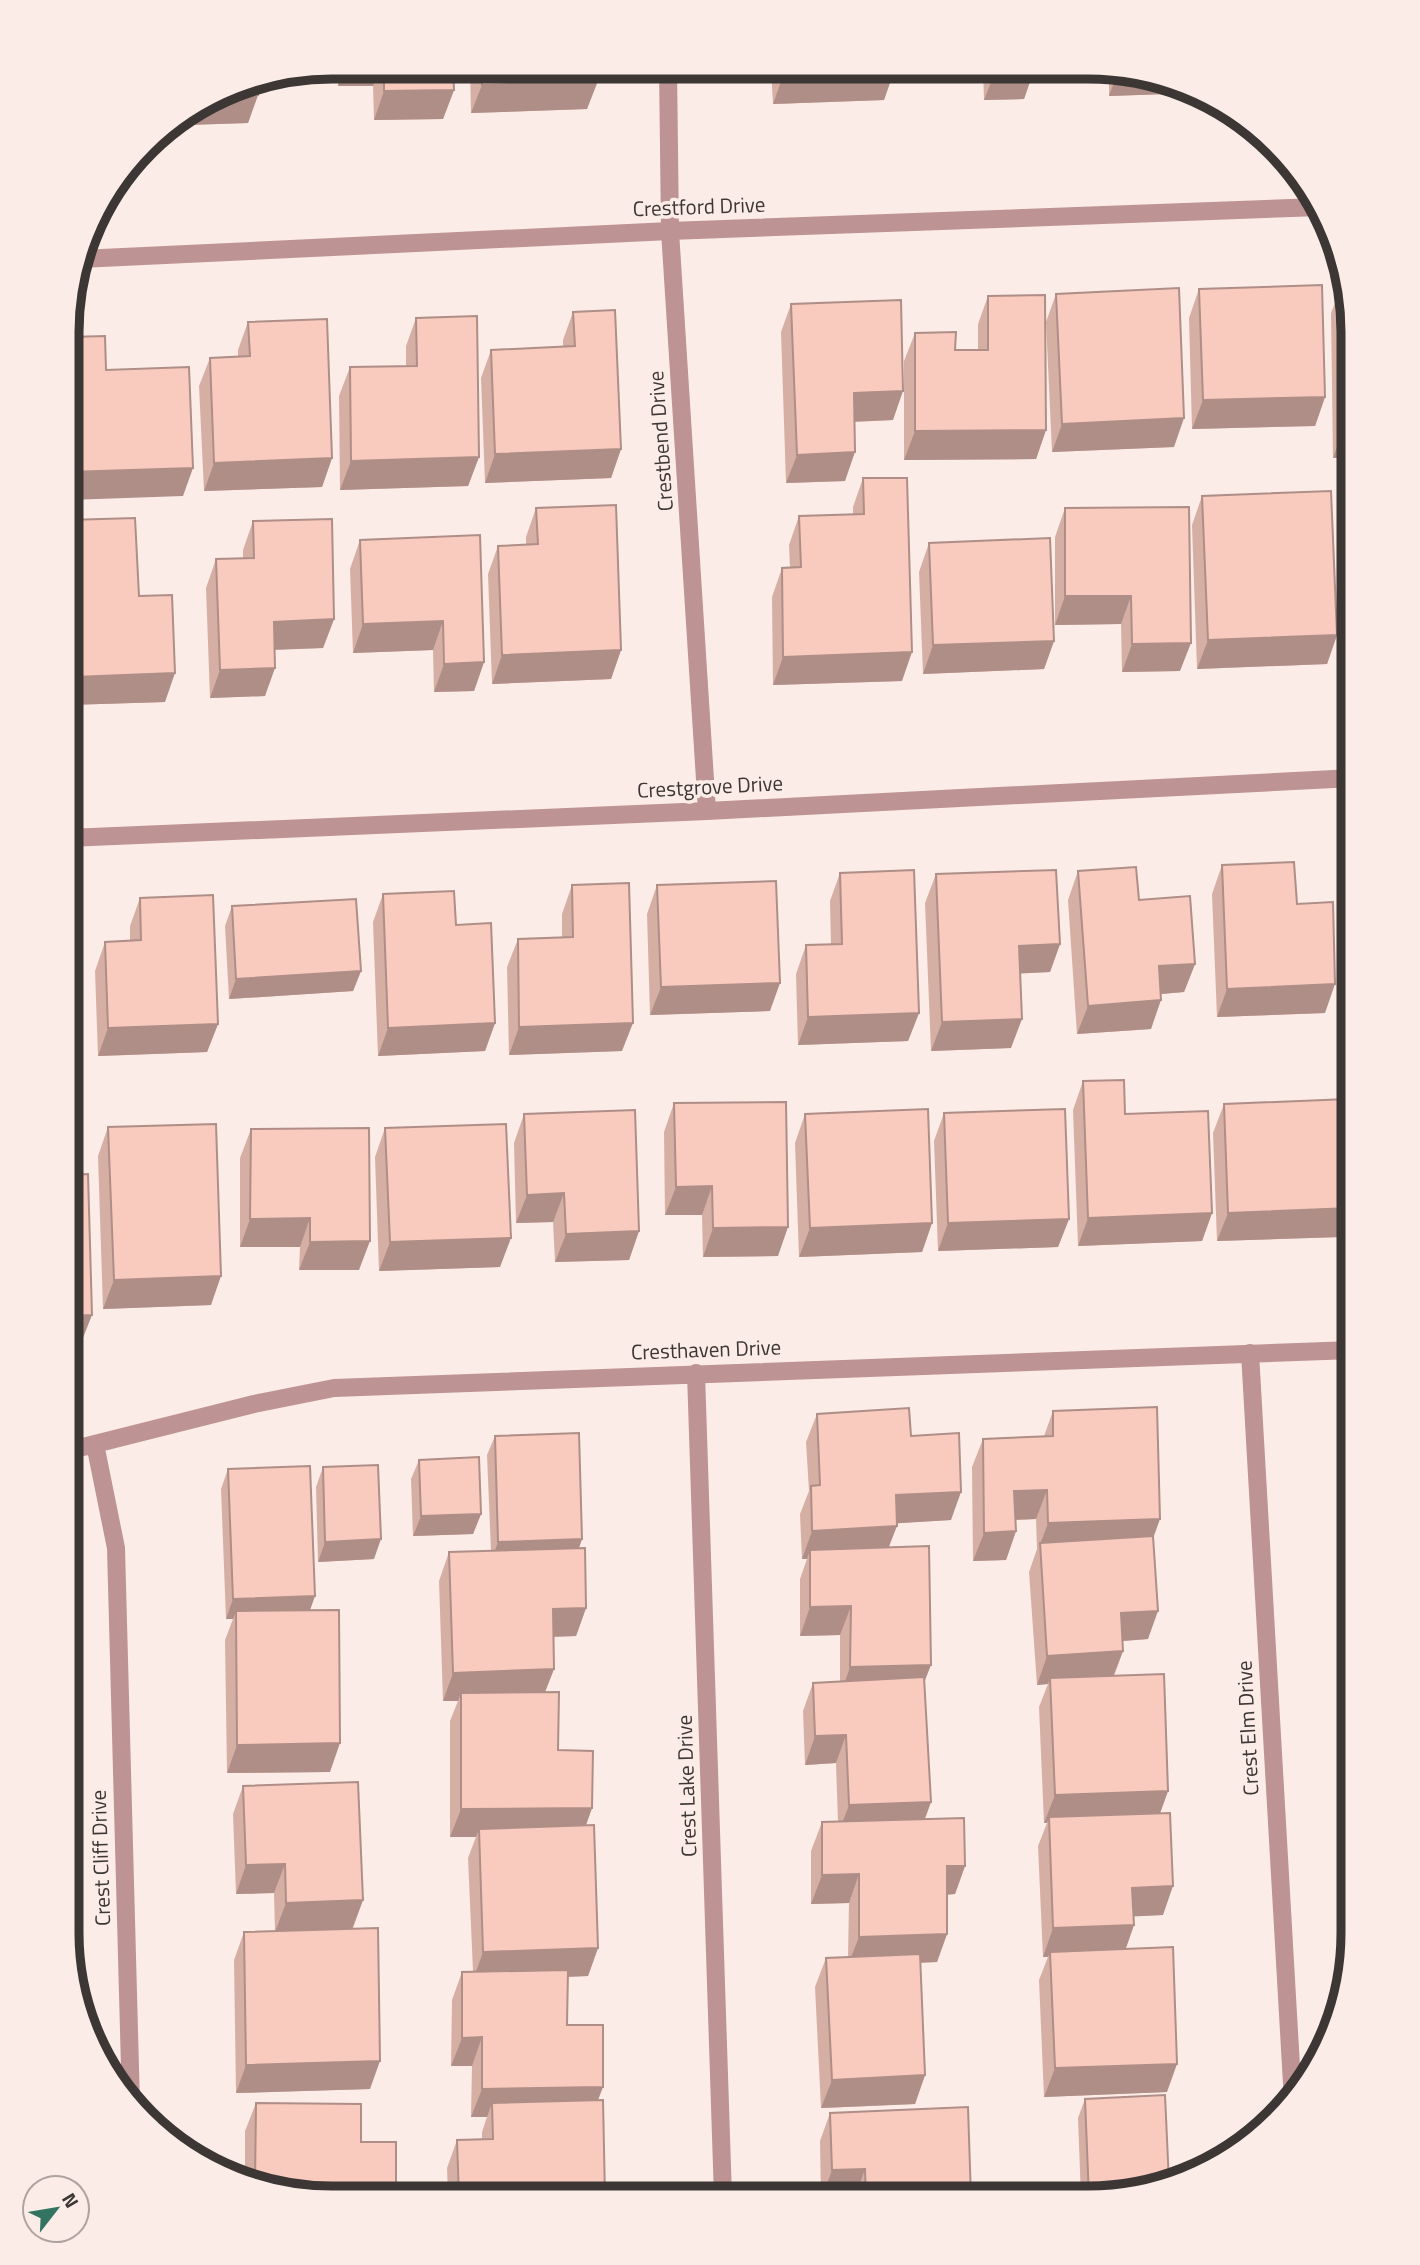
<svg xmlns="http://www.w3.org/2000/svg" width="1420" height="2265" font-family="'Titillium Web',sans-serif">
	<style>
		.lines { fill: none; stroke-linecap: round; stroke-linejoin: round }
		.minor { stroke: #be9393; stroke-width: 18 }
		.wall { fill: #d6afa4 }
		.shaded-wall { fill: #ae8e86 }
		.building { fill: #f9cbbf; stroke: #ae8e86; stroke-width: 2 }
		.labels { text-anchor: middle; stroke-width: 7; stroke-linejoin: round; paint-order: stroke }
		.street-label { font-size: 21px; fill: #3c3634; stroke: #fbece7 }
		.rim { fill: none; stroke: #3c3634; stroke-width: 9 }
	</style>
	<rect width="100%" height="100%" fill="#fbece7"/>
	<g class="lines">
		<path class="minor" d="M668,67L670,231L707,811
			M80,259L670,231L1320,207
			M68,838L707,811L1353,778
			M1250,1353L1293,2101
			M696,1373L723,2197
			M95,1444L116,1548L131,2105
			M67,1451L254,1404L334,1388L1353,1350"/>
	</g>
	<path class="wall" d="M338,67H453L454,90L443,119L374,120L373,86H338Z
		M470,67H597L587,109L471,113Z
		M771,68H894V71L884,100L773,104Z
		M983,68L1034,69V70L1024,99L984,100Z
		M1109,69H1124L1172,82L1167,94L1109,96Z
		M230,87L258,95L248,123L187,125V113Z
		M1342,285L1354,331L1353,458H1333L1331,313Z
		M1199,289L1325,397L1315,426L1192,429L1189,318Z
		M1056,294L1174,447L1052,452L1046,322Z
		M988,296L1046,430L1036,459L904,460V361L915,333L955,350H978V324Z
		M791,304L893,420L855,422L845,481L786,483L781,332Z
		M573,312L621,449L611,478L485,483L481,378L491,350L563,347V340Z
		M416,318L479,457L468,486L340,490L339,396L350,367L406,366V346Z
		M248,322L332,458L322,487L204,491L199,386L210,358L238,357V350Z
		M863,478L902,681L773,685L772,597L782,568H790L789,545L799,516L853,514V507Z
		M1202,496L1337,635L1327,664L1197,669L1192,525Z
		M1353,500V610L1348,611L1345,524Z
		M1189,507L1180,671L1122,672L1121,624L1055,625V537L1065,508Z
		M536,508L621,650L611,679L492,684L488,574L498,546L526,545V537Z
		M68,520L139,596L165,702L68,705Z
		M253,521L334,619L323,648L275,650L265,696L210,698L206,588L216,559H243V550Z
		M360,540L484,662L474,691L434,692L433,650L353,653L350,569Z
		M929,543L1054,641L1044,669L923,674L919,572Z
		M1222,865L1297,904L1325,1013L1217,1017L1212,894Z
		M1078,871L1139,900L1195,964L1184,992L1161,994L1151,1029L1077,1034L1068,900Z
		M840,873L919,1013L908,1041L798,1045L796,974L806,945H831L830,901Z
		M936,874L1060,944L1050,972L1020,973L1011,1048L931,1051L925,903Z
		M572,885L622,1051L509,1055L507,967L518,939L562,937V914Z
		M657,885L770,1011L650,1015L647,914Z
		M383,894L456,925L495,1023L485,1051L378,1056L373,922Z
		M140,898L218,1024L207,1052L98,1056L95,971L105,942L130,941V926Z
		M232,906L361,971L353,991L229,999L225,926Z
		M1083,1081L1125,1114L1212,1213L1202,1241L1078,1246L1073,1110Z
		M674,1103L778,1256L703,1257L702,1215H665L664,1132Z
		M1224,1104L1351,1208L1341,1237L1217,1241L1213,1133Z
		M944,1113L1069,1219L1058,1247L938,1251L934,1141Z
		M524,1114L639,1231L629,1260L555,1262L553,1222L516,1223L514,1143Z
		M805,1114L932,1223L922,1252L799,1257L795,1143Z
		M108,1127L211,1305L103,1309L98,1156Z
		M385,1128L500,1267L379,1271L375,1157Z
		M251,1129L359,1270H299L300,1247H240V1158Z
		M1053,1411L1153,1539L1148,1639L1122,1641L1123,1651L1114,1676L1168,1791L1160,1813L1163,1915L1134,1916V1925L1125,1949L1167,2092L1044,2097L1039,1980L1048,1957H1043L1038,1846L1047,1823H1044L1039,1707L1048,1684L1037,1685L1029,1572L1037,1549L1036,1519L1016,1520V1531L1006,1560L973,1561L972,1467L983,1439L1044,1436Z
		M817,1414L911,1436L951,1520L897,1523L889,1547L924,1682L931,1802L925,1819L965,1866L955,1894L947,1895V1934L937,1962L920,1963L925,2075L915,2104L821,2108L815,1987L826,1958L848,1957L849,1903L811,1904V1851L822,1822H838L836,1763L805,1765L803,1711L813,1683L840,1681V1635L800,1636V1579L807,1559H802L800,1514L809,1491L806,1442Z
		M495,1436L582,1539L579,1548L586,1608L576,1636L553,1637L554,1669L545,1692L558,1750L592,1808L586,1825L598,1948L588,1976L568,1977L567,2025L598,2100L605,2197H448L447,2168L457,2140L482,2139V2132L487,2117H471L472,2066H451L452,2000L462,1972L473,1971L468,1858L476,1837H450V1721L458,1701H443L439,1581L449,1552L491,1551L487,1455Z
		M419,1460L481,1514L473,1534L413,1536L411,1479Z
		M323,1467L374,1559L318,1562L316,1487Z
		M228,1469L310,1610L330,1772L227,1773L225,1640L233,1619H226L221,1489Z
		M243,1786L363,1900L353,1928L370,2089L236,2093L234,1960L244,1932L275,1931L274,1893L236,1894L233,1814Z
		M1085,2099L1089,2198H1081L1078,2118Z
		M256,2103L361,2142L297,2196L245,2182V2131Z
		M830,2113L971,2198H821L820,2141Z"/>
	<path class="shaded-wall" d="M345,67H380L373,86H338Z
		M1119,69H1124L1172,82L1167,94L1109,96Z
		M1034,70L1024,99L984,100L995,72Z
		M894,71L884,100L773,104L783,76Z
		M598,81L587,109L471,113L482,85Z
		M454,90L443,119L374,120L384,91Z
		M258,95L248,123L187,125L193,110L215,96Z
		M175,121L173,128H163Z
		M903,391L893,420L844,422L854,393Z
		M1325,397L1315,426L1192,429L1203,400Z
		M1184,418L1174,447L1052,452L1062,424Z
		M1353,429V458H1333L1343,430Z
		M1046,430L1036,459L904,460L915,431Z
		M621,449L611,478L485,483L495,454Z
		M855,452L845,481L786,483L797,455Z
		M479,457L468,486L340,490L351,461Z
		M332,458L322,487L204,491L214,463Z
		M193,468L183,496L68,500V472Z
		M1065,596H1131L1121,624L1055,625Z
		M1353,597V610L1348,611Z
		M334,619L323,648L263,650L274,622Z
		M443,621L433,650L353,653L363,624Z
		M1337,635L1327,664L1197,669L1208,640Z
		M1054,641L1044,669L923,674L933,645Z
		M1191,643L1180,671L1122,672L1132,644Z
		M621,650L611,679L492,684L502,655Z
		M912,652L902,681L773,685L783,657Z
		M484,662L474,691L434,692L444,664Z
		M275,668L265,696L210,698L220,670Z
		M175,673L165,702L68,705V692L74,677Z
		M1060,944L1050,972L1009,974L1019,946Z
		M1195,964L1184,992L1149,995L1159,966Z
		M361,971L353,991L229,999L236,979Z
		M68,977H77L68,1002Z
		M780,983L770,1011L650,1015L661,987Z
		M1335,984L1325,1013L1217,1017L1227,989Z
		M1161,1000L1151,1029L1077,1034L1088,1006Z
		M919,1013L908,1041L798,1045L808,1017Z
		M1022,1019L1011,1048L931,1051L942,1022Z
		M495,1023L485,1051L378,1056L388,1028Z
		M633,1023L622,1051L509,1055L519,1027Z
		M218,1024L207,1052L98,1056L108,1028Z
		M712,1186L702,1215H665L676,1187Z
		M564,1193L553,1222L516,1223L527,1195Z
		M1351,1208L1341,1237L1217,1241L1228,1213Z
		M1212,1213L1202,1241L1078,1246L1088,1218Z
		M310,1218L300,1247H240L250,1219Z
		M1069,1219L1058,1247L938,1251L948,1223Z
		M932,1223L922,1252L799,1257L810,1228Z
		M788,1227L778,1256L703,1257L713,1228Z
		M639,1231L629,1260L555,1262L566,1234Z
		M511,1238L500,1267L379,1271L390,1242Z
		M370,1241L359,1270H299L310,1242Z
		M221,1276L211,1305L103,1309L114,1280Z
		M92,1315L81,1343L67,1344V1316Z
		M1047,1490L1036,1519L1004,1520L1014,1491Z
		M961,1492L951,1520L886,1524L896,1495Z
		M481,1514L473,1534L413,1536L421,1516Z
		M1160,1519L1150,1547L1040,1545L1048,1523Z
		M897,1526L886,1554L810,1550L807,1559H802L812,1531Z
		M1016,1531L1006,1560L973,1561L984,1533Z
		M381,1539L374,1559L318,1562L325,1542Z
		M582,1539L575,1559L491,1562L498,1542Z
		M315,1596L308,1616L236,1611L233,1619H226L233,1599Z
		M851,1606L840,1635L800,1636L810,1607Z
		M586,1608L576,1636L542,1637L553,1609Z
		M1158,1611L1148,1639L1110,1642L1121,1613Z
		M1123,1651L1112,1679L1050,1678L1048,1684L1037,1685L1047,1656Z
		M931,1665L920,1693L840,1696L850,1667Z
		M554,1669L543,1697L461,1693L458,1701H443L453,1673Z
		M846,1735L836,1763L805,1765L815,1736Z
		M340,1743L330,1772L227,1773L237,1745Z
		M1168,1791L1158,1819L1049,1817L1047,1823H1044L1055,1795Z
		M931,1802L920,1831L838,1834L849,1805Z
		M592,1808L582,1836L479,1829L476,1837H450L461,1809Z
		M285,1864L274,1893L236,1894L246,1865Z
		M947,1866H965L955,1894L936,1895Z
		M859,1874L849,1903L811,1904L822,1875Z
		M1173,1886L1163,1915L1122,1917L1132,1888Z
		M363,1900L352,1929L275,1932L286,1903Z
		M1134,1925L1124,1954L1050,1952L1048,1957H1043L1053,1928Z
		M947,1934L937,1962L848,1965L859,1937Z
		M598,1948L588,1976L473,1980L483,1952Z
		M482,2037L472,2066H451L462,2038Z
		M380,2061L370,2089L236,2093L246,2065Z
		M1177,2064L1167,2092L1044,2097L1055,2068Z
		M925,2075L915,2104L821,2108L832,2080Z
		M603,2087L592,2116L492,2103L487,2117H471L482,2089Z
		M865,2169L855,2198H822L832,2170Z"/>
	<path class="building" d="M384,67H453L454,90L384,91Z
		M481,67H597L598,81L482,85Z
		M783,68H894V71L783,76Z
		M994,68L1034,69V70L995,72Z
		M258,81V95L215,96L230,87Z
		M1322,285L1325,397L1203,400L1199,289Z
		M1342,285H1344L1354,331L1353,429L1343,430Z
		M1179,288L1184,418L1062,424L1056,294Z
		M1045,295L1046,430L915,431V333L956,332L955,350H988V296Z
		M901,300L903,391L854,393L855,452L797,455L791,304Z
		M615,310L621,449L495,454L491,350L575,346L573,312Z
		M477,316L479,457L351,461L350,367L417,366L416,318Z
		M327,319L332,458L214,463L210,358L250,356L248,322Z
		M105,336L106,370L189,367L193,468L68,472L69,337Z
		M863,478H907L912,652L783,657L782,568L801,567L799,516L864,514Z
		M1331,491L1337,635L1208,640L1202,496Z
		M616,505L621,650L502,655L498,546L538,544L536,508Z
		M1189,507L1191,643L1132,644L1131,596H1065V508Z
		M135,518L139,596L172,595L175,673L74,677L68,520Z
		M332,519L334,619L274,622L275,668L220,670L216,559L254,558L253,521Z
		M480,535L484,662L444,664L443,621L363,624L360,540Z
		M1050,538L1054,641L933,645L929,543Z
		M1294,862L1297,904L1333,902L1335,984L1227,989L1222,865Z
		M1136,867L1139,900L1190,896L1195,964L1159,966L1161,1000L1088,1006L1078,871Z
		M914,870L919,1013L808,1017L806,945L842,944L840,873Z
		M1056,870L1060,944L1019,946L1022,1019L942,1022L936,874Z
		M776,881L780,983L661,987L657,885Z
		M629,883L633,1023L519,1027L518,939L573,937L572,885Z
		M454,891L456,925L491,923L495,1023L388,1028L383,894Z
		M213,895L218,1024L108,1028L105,942L141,940L140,898Z
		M356,899L361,971L236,979L232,906Z
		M68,905H76L77,977H68Z
		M1124,1080L1125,1114L1208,1111L1212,1213L1088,1218L1083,1081Z
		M1347,1099L1351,1208L1228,1213L1224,1104Z
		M786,1102L788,1227L713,1228L712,1186L676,1187L674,1103Z
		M928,1109L932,1223L810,1228L805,1114Z
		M1065,1109L1069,1219L948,1223L944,1113Z
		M635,1110L639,1231L566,1234L564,1193L527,1195L524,1114Z
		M216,1124L221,1276L114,1280L108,1127Z
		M506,1124L511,1238L390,1242L385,1128Z
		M369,1128L370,1241L310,1242V1218L250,1219L251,1129Z
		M88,1174L92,1315L67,1316L68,1175Z
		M1157,1407L1160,1519L1048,1523L1047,1490L1014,1491L1016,1531L984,1533L983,1439L1053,1436V1411Z
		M909,1408L911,1436L959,1433L961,1492L896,1495L897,1526L812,1531L811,1486L820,1485L817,1414Z
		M579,1433L582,1539L498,1542L495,1436Z
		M479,1457L481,1514L421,1516L419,1460Z
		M378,1465L381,1539L325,1542L323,1467Z
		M310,1466L315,1596L233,1599L228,1469Z
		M1153,1536L1158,1611L1121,1613L1123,1651L1047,1656L1040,1543Z
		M929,1546L931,1665L850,1667L851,1606L810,1607V1550Z
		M585,1548L586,1608L553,1609L554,1669L453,1673L449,1552Z
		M339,1610L340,1743L237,1745L236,1611Z
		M1164,1674L1168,1791L1055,1795L1050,1678Z
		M924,1677L931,1802L849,1805L846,1735L815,1736L813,1683Z
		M559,1692L558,1750L593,1751L592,1808L461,1809V1693Z
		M358,1782L363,1900L286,1903L285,1864L246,1865L243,1786Z
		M1170,1813L1173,1886L1132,1888L1134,1925L1053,1928L1049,1817Z
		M964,1818L965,1866H947V1934L859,1937V1874L822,1875V1822Z
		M594,1825L598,1948L483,1952L479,1829Z
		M378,1928L380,2061L246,2065L244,1932Z
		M1173,1947L1177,2064L1055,2068L1050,1952Z
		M920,1954L925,2075L832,2080L826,1958Z
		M568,1970L567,2025H603V2087L482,2089V2037L462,2038V1972Z
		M1165,2095L1169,2183L1089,2198L1085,2099Z
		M603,2100L605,2197H459L457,2140L493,2139L492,2103Z
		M256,2103L361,2104V2142H396V2197L297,2196L255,2185Z
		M968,2107L971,2198H866L865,2169L832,2170L830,2113Z"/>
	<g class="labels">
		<g class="street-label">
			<text transform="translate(699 207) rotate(-2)" y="7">Crestford Drive</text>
			<text transform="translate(661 441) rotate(-94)" y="7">Crestbend Drive</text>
			<text transform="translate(710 787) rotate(-3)" y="7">Crestgrove Drive</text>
			<text transform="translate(706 1350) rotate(-2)" y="7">Cresthaven Drive</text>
			<text transform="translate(1248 1728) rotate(-93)" y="7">Crest Elm Drive</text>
			<text transform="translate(687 1786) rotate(-92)" y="7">Crest Lake Drive</text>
			<text transform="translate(101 1858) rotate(-92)" y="7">Crest Cliff Drive</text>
		</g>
	</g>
	<path d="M0 0H1420V2265H0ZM332 79H1088A253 253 0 0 1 1341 332V1933A253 253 0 0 1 1088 2186H332A253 253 0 0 1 79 1933V332A253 253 0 0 1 332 79Z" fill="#fbece7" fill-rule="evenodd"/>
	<path class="rim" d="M332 79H1088A253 253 0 0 1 1341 332V1933A253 253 0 0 1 1088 2186H332A253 253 0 0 1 79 1933V332A253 253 0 0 1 332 79Z"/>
	<g transform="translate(56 2209) rotate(59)"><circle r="33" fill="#fbece7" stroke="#afa39f" stroke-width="2"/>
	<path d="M0-5L12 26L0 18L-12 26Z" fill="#327361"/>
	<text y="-10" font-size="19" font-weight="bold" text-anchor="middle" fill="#3c3634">N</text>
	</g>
</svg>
